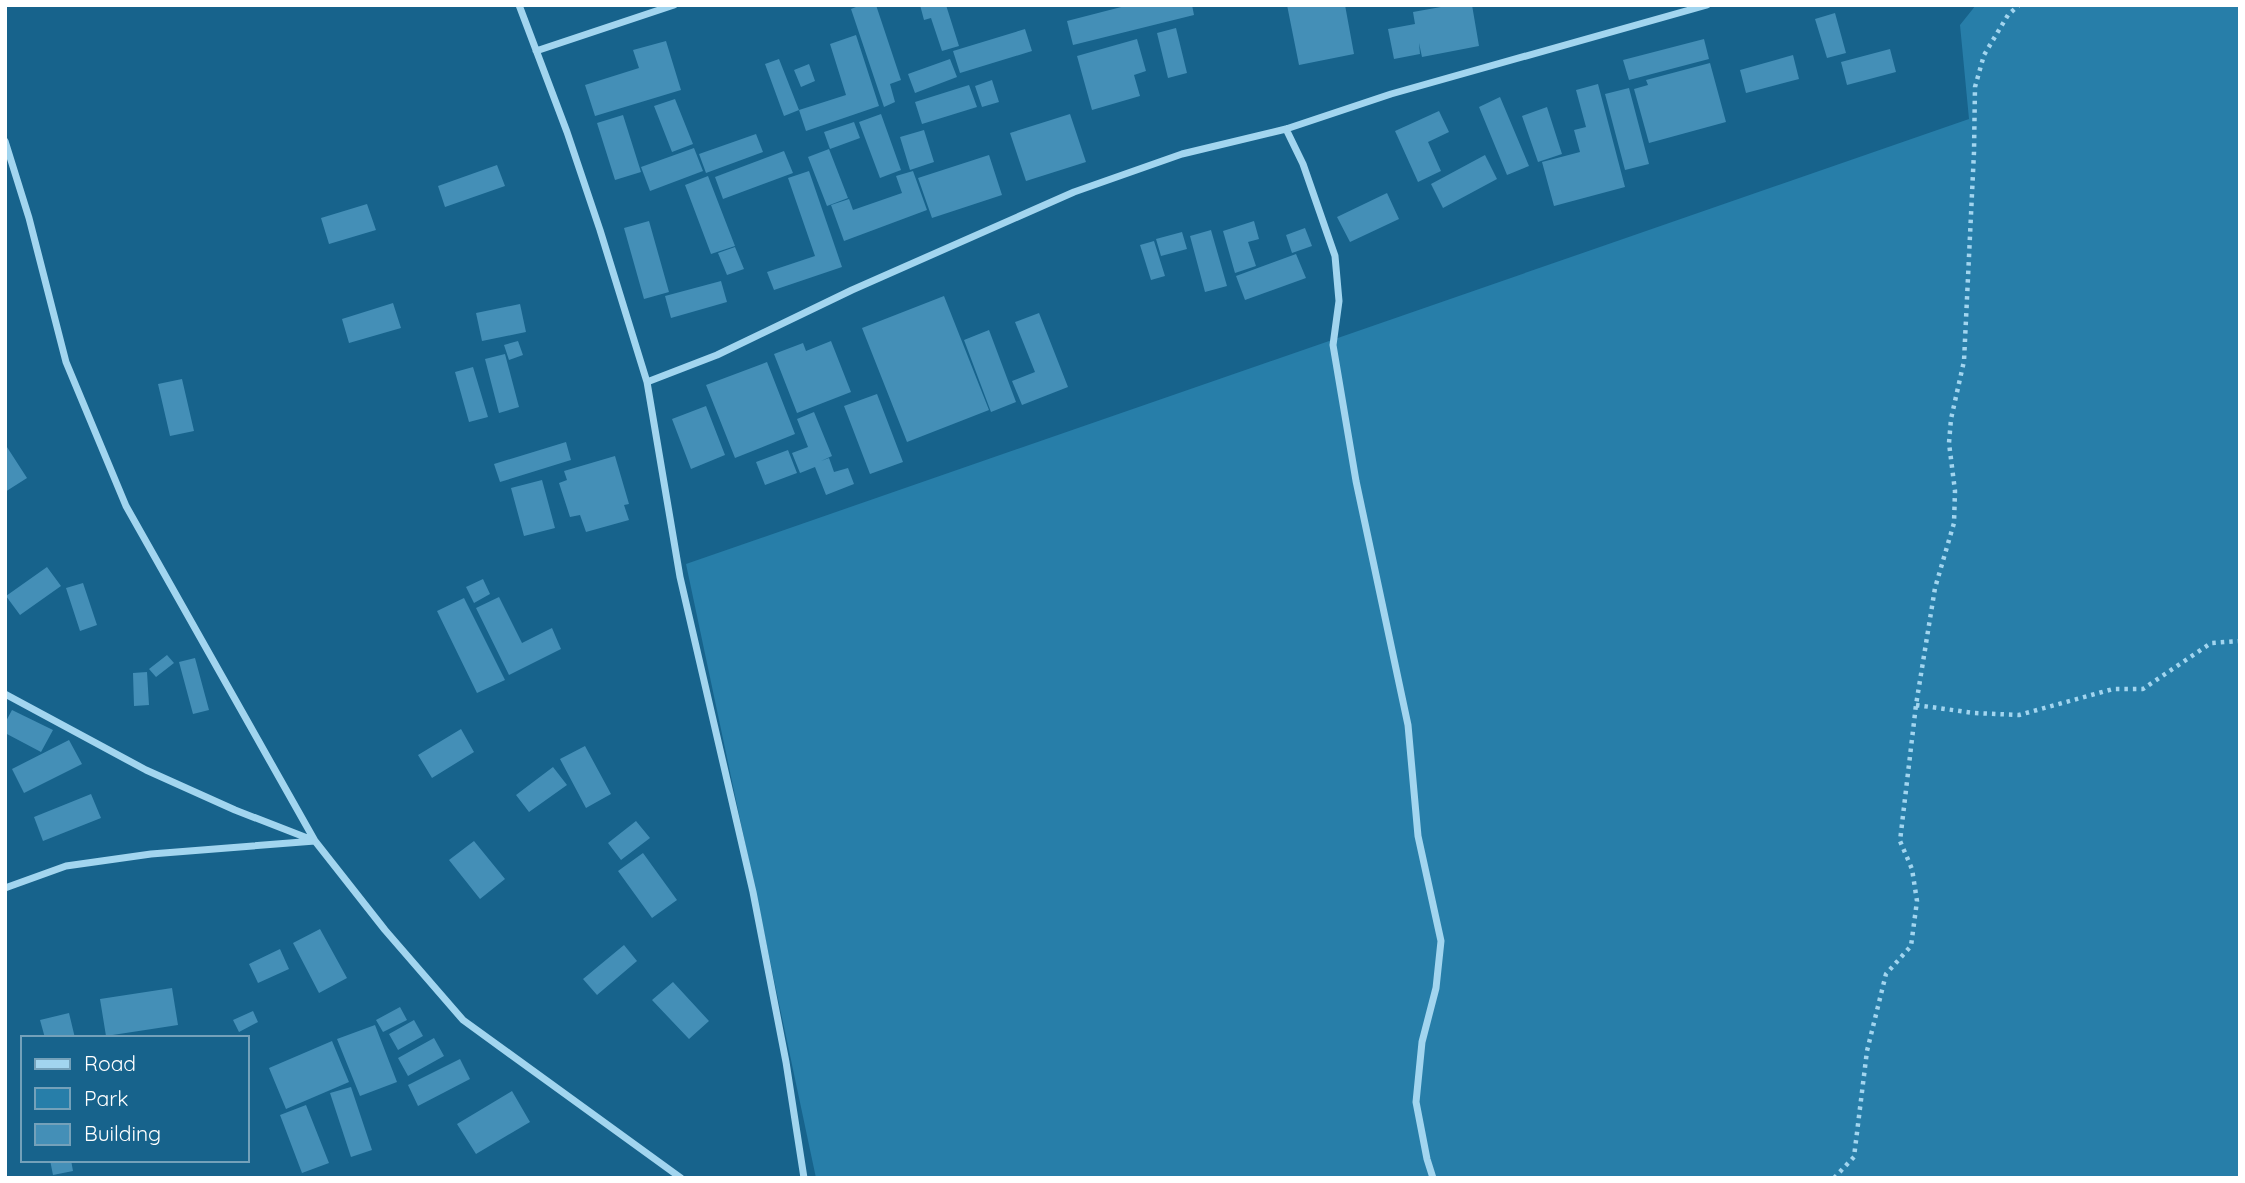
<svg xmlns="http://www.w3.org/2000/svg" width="2245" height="1183" font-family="Quicksand,sans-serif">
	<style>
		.green { fill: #277ea9 }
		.building { fill: #448fb7 }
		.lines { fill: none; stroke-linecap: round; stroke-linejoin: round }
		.path { stroke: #a2d5ef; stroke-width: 4.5; stroke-dasharray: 3.5 5; stroke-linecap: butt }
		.minor { stroke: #a2d5ef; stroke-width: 7 }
	</style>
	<rect width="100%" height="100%" fill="#17638c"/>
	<path class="green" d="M1976,5H2240V1178H816L686,564L1969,119L1960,25Z"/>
	<path class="building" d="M861,5H876L901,80L890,84L895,102L884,107L851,9Z
		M920,5H946L959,46L942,51L931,18L924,20Z
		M1129,5H1192L1194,15L1073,45L1067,21Z
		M1287,5H1345L1354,54L1299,65Z
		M1452,5H1472L1479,46L1422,57L1419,43L1420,54L1394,59L1388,29L1415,24L1413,12Z
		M1835,13L1846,53L1827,58L1815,19Z
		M1176,28L1187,73L1168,78L1157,33Z
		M1025,29L1032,51L960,73L953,51Z
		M856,35L879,106L806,131L799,110L846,95L830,44Z
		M1137,39L1146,71L1134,75L1140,96L1092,110L1077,56Z
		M1704,39L1709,59L1629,80L1623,60Z
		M666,41L681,90L595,116L585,85L639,68L633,50Z
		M1890,49L1896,72L1847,85L1841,62Z
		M1793,55L1799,79L1746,93L1740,70Z
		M779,59L799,110L784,116L765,64Z
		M950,59L957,77L915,93L908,74Z
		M1710,63L1726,122L1649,143L1634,89L1648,85L1646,80Z
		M809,64L815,81L801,87L794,70Z
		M992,80L999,102L982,107L975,86Z
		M1598,84L1625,187L1554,206L1542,162L1580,152L1574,130L1586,127L1576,90Z
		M969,85L977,107L922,124L915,102Z
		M1629,88L1649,164L1625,170L1605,94Z
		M1500,97L1529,166L1507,175L1479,107Z
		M675,99L693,144L672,152L654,106Z
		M1547,107L1562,154L1538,162L1522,116Z
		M1439,111L1449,132L1428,142L1441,171L1418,182L1395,131Z
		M881,114L901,170L880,178L859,122Z
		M1070,114L1086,162L1026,181L1010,133Z
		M623,115L641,172L615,180L597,123Z
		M854,122L860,138L830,149L824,132Z
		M924,130L934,162L910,170L900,137Z
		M756,134L763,152L706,173L699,154Z
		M694,148L703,171L650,191L641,167Z
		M829,149L848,198L827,206L808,157Z
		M784,151L793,173L723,199L715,177Z
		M989,155L1002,195L932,218L918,178Z
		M1485,155L1497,179L1443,208L1431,184Z
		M497,165L505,186L445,207L438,186Z
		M809,171L842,267L774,290L767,272L815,256L788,178Z
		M913,171L927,210L844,241L831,205L849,199L853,210L902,193L896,176Z
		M708,176L735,246L711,254L685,185Z
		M1387,193L1399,219L1350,242L1337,217Z
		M367,204L376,230L329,244L321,218Z
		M649,221L669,292L644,299L624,228Z
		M1254,221L1259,239L1248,242L1256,266L1235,273L1223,231Z
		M1305,228L1312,246L1292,253L1286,235Z
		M1211,230L1227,286L1205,292L1190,236Z
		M1182,232L1187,249L1161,256L1156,239Z
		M1154,241L1165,276L1151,280L1140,245Z
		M735,247L744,269L727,275L718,253Z
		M1296,254L1306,278L1245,300L1236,276Z
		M721,281L727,302L671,318L665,296Z
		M944,296L989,410L907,442L862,328Z
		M393,303L401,328L349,343L342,319Z
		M520,304L526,332L482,341L476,313Z
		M1039,313L1068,387L1022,405L1012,381L1035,372L1015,322Z
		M989,330L1016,402L991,412L964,340Z
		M518,341L523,355L509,360L504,345Z
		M831,341L851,392L797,413L774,354L803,343L806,351Z
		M505,354L519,407L499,413L485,359Z
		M767,362L795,434L735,458L706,385Z
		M473,367L488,417L469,422L455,372Z
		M182,379L194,431L170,436L158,384Z
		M877,394L903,462L870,474L844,406Z
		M706,406L725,455L691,469L672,419Z
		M814,412L832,456L821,461L829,458L834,472L848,468L854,484L826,495L815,467L800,473L792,453L808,447L797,419Z
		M566,442L571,460L500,482L494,464Z
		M5,444L27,478L5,492Z
		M788,450L797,473L765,485L756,462Z
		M615,456L629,504L624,505L629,520L586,532L580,515L570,517L559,483L567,480L564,471Z
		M542,480L555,528L524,536L511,488Z
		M47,567L61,586L20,615L6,596Z
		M483,579L490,594L474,603L466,587Z
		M83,583L97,625L80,631L66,588Z
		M499,597L522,643L552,628L561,649L509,675L476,608Z
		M464,598L505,680L477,693L437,611Z
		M167,655L174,663L156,677L149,669Z
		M195,658L209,710L193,714L179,662Z
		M147,672L149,705L134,706L133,673Z
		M12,710L53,730L41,752L5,733V723Z
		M461,729L474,752L432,778L418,755Z
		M69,740L82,764L24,793L12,769Z
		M585,746L611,794L586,808L560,759Z
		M553,767L567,785L529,812L516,795Z
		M91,794L101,818L43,841L34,817Z
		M636,821L650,838L621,860L608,843Z
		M474,841L505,879L480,899L449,860Z
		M643,853L677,900L652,918L618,871Z
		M320,929L347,978L319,993L293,943Z
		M624,945L637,961L597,995L583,979Z
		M280,949L289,969L258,983L249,964Z
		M673,982L709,1021L689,1039L652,1000Z
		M172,988L178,1025L106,1036L100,999Z
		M400,1007L407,1020L383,1032L376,1020Z
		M253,1011L258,1022L239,1032L233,1020Z
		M69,1013L75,1038H45L40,1020Z
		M414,1020L423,1036L398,1050L389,1034Z
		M375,1025L397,1082L360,1096L337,1039Z
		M434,1038L444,1056L408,1076L398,1058Z
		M332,1041L349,1082L286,1109L269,1068Z
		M460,1059L470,1079L418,1106L408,1085Z
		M351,1087L372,1150L351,1157L330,1093Z
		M512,1091L530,1122L476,1154L457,1124Z
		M306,1105L329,1163L302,1173L280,1115Z
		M50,1160H71L73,1171L53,1175Z"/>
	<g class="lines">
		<path class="path" d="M1916,705L1974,713L2019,715L2113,689H2143L2211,643L2240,641
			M1834,1178L1854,1157L1867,1051L1886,974L1911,946L1917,901L1912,869L1900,841L1916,705L1935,588L1954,523L1955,491L1949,443L1951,419L1964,361L1974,152L1975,87L1984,55L2008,15L2019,5"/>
		<path class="minor" d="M519,5L567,132L600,230L647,382
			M536,51L674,5
			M1286,129L1303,164L1335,256L1339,301L1333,345L1356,481L1408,725L1418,836L1441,941L1436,988L1422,1042L1416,1102L1427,1159L1433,1178
			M5,141L29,218L66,362L126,506L315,841L151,854L66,866L5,888
			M5,694L146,770L235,810L315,841L385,930L463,1020L681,1178
			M804,1178L786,1062L753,892L680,577L647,382L717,355L852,290L1074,192L1182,154L1286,129L1391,94L1707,5"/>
	</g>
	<rect width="2245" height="1183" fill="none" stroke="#ffffff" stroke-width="14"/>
	<rect x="21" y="1036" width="228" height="126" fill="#17638c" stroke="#74a1ba" stroke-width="2"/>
	<rect x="35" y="1059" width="35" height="10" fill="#a2d5ef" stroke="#74a1ba" stroke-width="2"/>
	<text x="84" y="1071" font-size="21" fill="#ffffff">Road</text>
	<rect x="35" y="1088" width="35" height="21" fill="#277ea9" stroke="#74a1ba" stroke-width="2"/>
	<text x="84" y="1106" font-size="21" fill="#ffffff">Park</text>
	<rect x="35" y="1124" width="35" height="21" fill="#448fb7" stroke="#74a1ba" stroke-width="2"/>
	<text x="84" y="1141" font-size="21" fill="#ffffff">Building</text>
</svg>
